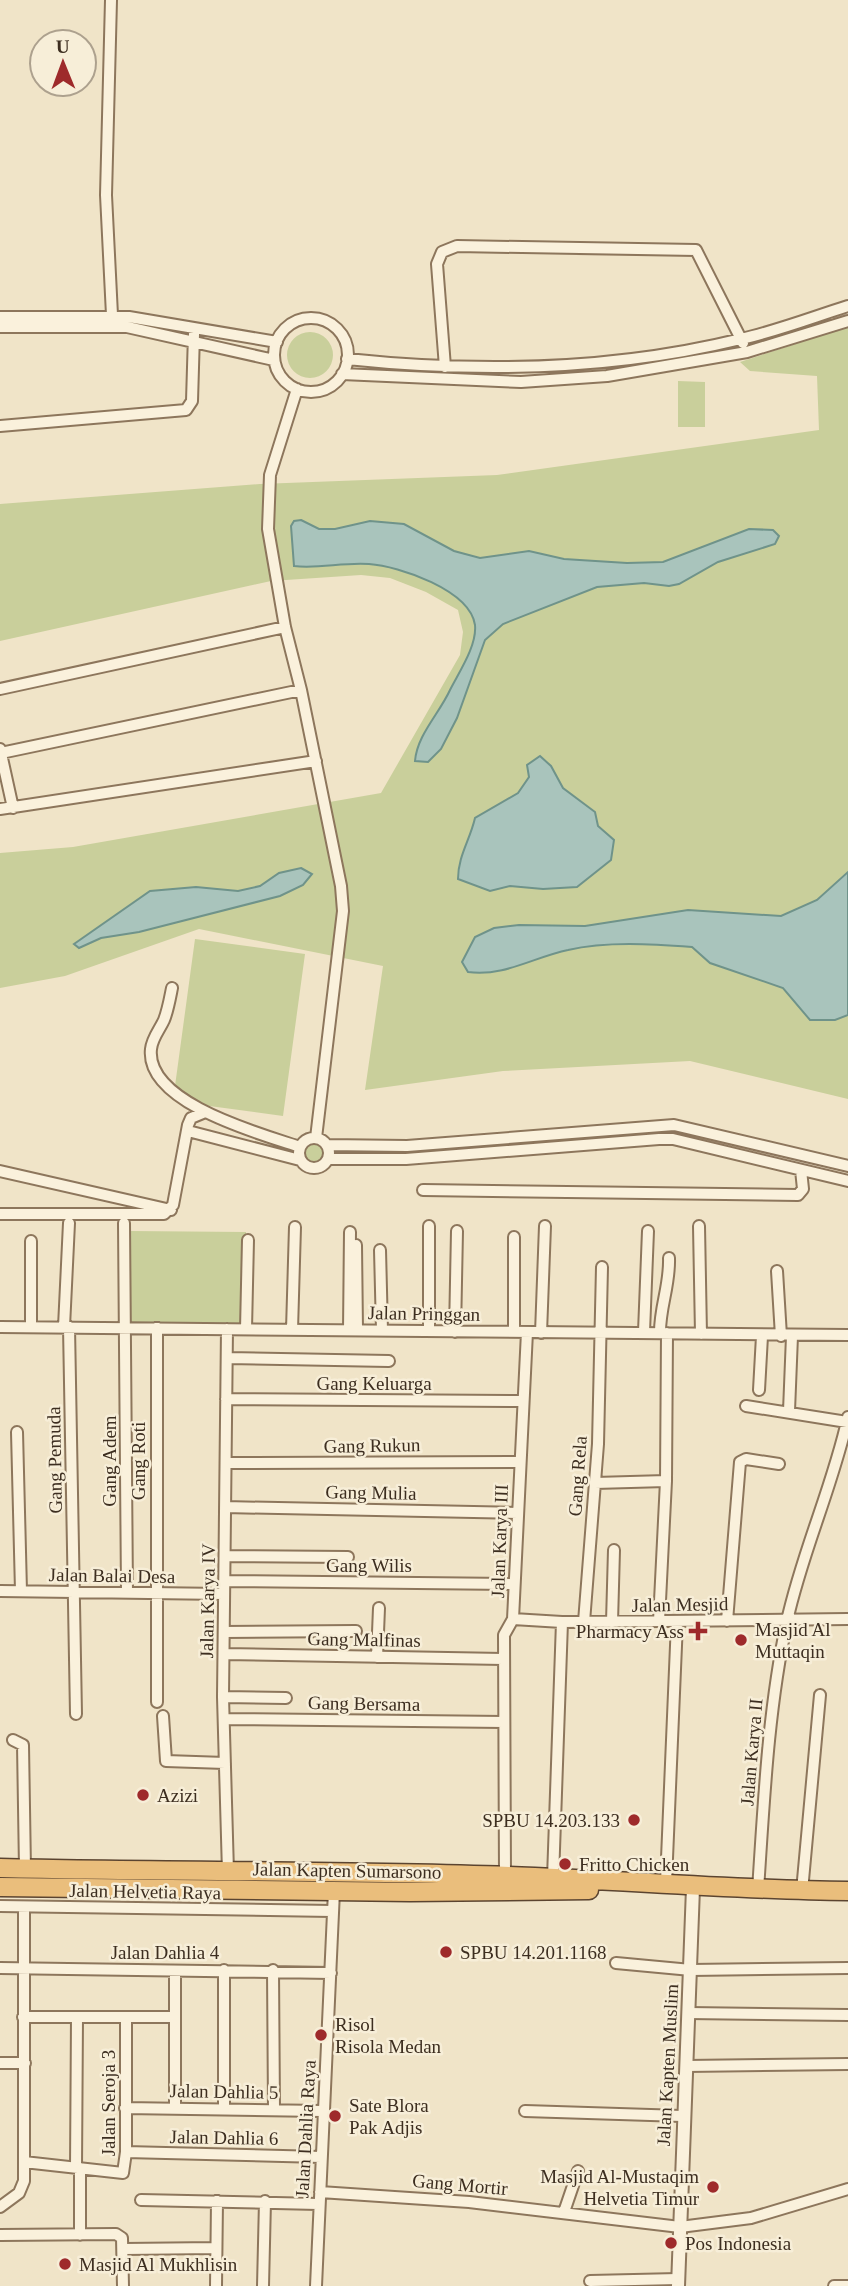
<svg xmlns="http://www.w3.org/2000/svg" width="848" height="2286" font-family="'Times New Roman',serif">
	<style>
		.green { fill: #c9cf9b }
		.water { fill: #a9c4bc; stroke: #6f938a; stroke-width: 2 }
		.lines { fill: none; stroke-linecap: round; stroke-linejoin: round }
		.minor-casing { stroke: #8d765c; stroke-width: 14 }
		.tertiary-casing { stroke: #8d765c; stroke-width: 16 }
		.trunk-casing { stroke: #5b4430; stroke-width: 21 }
		.minor { stroke: #faf1dc; stroke-width: 10 }
		.tertiary { stroke: #faf1dc; stroke-width: 12 }
		.trunk { stroke: #eabe7c; stroke-width: 18 }
		.poi-dot { fill: #9e2a2b; stroke: #f7eed8; stroke-width: 2.5 }
		.labels { text-anchor: middle; stroke-width: 5; stroke-linejoin: round; paint-order: stroke }
		.street-label { font-size: 19px; fill: #3d2e20; stroke: #f7eed8 }
		.poi-label { font-size: 19px; fill: #3d2e20; stroke: #f7eed8; text-anchor: start }
	</style>
	<rect width="100%" height="100%" fill="#f0e4c8"/>
	<path class="green" d="M848,327V1099L690,1061L503,1071L365,1090L383,966L199,929L65,976L0,988V853L73,847L381,793L460,655L463,632L458,610L426,592L390,578L361,575L271,581L0,641V504L260,484L497,475L819,430L817,376L750,371L740,362Z
		M287 355a23 23 0 1 1 46 0a23 23 0 1 1-46 0Z
		M678,381L705,382V427H678Z
		M195,939L305,954L283,1116L202,1105L175,1086Z
		M304 1153a11 11 0 1 1 22 0a11 11 0 1 1-22 0Z
		M129,1231L246,1232V1326L128,1325Z"/>
	<path class="water" d="M301,520L319,529H335L370,521L404,524L454,551L480,558L529,551L564,559L627,563L663,562L749,529L773,530L779,536L775,544L718,562L679,584L669,586L644,583L597,587L503,624L485,640L457,718L441,749L428,762L415,761C417,735 439,714 450,690C459,672 477,646 475,625C470,590 399,566 369,564C343,562 319,569 294,566L291,526L294,521Z
		M540,756L551,766L563,788L595,812L598,826L614,840L611,860L577,887L543,889L510,886L490,891L458,879C458,856 470,840 475,818L518,793L529,777L527,765Z
		M301,868L312,874L303,885L280,896L139,932L101,938L79,948L74,944L150,891L196,887L238,891L260,886L279,873Z
		M848,872V1015L835,1020H810L783,988L710,963L692,947C653,944 606,941 568,950C534,957 504,977 468,972L462,962L475,937L494,928L519,925L585,926L688,910L781,916L817,900Z"/>
	<g class="lines">
		<g class="minor-casing">
			<path id="minor" d="M111,0L106,195L112,315
				M0,317H129L277,342
				M274 355a37 37 0 1 1 74 0a37 37 0 1 1-74 0Z
				M0,327H127L274,360
				M347,359C479,373 611,371 741,339C777,331 813,317 848,306
				M445,367L437,264L442,252L457,246L696,250L743,343
				M342,374L521,382L607,376L747,352L848,321
				M297,389L270,475L268,529L285,627L301,690L341,886L343,911L316,1138
				M0,426L186,410L192,401L194,334
				M0,689L285,627
				M0,749L13,808
				M1,753L301,690
				M0,809L316,761
				M172,988C170,998 168,1010 164,1020C160,1029 152,1038 151,1049C145,1103 261,1134 300,1147
				M188,1131L300,1160
				M299 1153a15 15 0 1 1 30 0a15 15 0 1 1-30 0Z
				M327,1145L407,1146L674,1125L848,1166
				M328,1159H406L659,1139H673L848,1181
				M0,1171L171,1210
				M423,1190L798,1195L803,1189L801,1170
				M0,1214H164L173,1205L188,1125L191,1118L203,1113
				M124,1223L127,1593
				M699,1226L701,1334
				M356,1245L357,1330
				M380,1250L382,1330
				M777,1271L781,1336
				M0,1327L848,1335
				M31,1327V1241
				M64,1327L69,1223
				M69,1327L76,1714
				M157,1328V1702
				M227,1329L223,1697L228,1872
				M246,1329L248,1240
				M292,1330L295,1227
				M349,1330L350,1232
				M429,1331V1226
				M455,1332L457,1231
				M514,1332V1237
				M644,1332L648,1231
				M660,1332C660,1306 670,1285 669,1258
				M541,1333L545,1226
				M227,1358L389,1361
				M759,1390L762,1336
				M226,1399L523,1401
				M746,1406L847,1422
				M789,1411L792,1336
				M17,1432L21,1591
				M226,1463L520,1462
				M595,1483L666,1481
				M225,1507L517,1513
				M225,1556L348,1557
				M224,1581L514,1584
				M0,1591L224,1594
				M513,1619L562,1622L848,1619
				M659,1621L666,1481L667,1333
				M727,1621L740,1462L746,1459L779,1464
				M584,1622L598,1444L602,1267
				M612,1622L614,1550
				M224,1632L356,1631
				M224,1654L503,1659
				M377,1657L379,1608
				M223,1697L286,1698
				M163,1716L166,1761L225,1763
				M224,1719L504,1722
				M13,1740L23,1745L25,1869
				M505,1876L504,1635L513,1619L527,1332
				M553,1878L562,1622
				M666,1882L677,1622
				M758,1890C764,1800 768,1710 787,1621C802,1552 833,1486 848,1417
				M802,1891L820,1695
				M0,1906L332,1911
				M616,1963L691,1970L848,1968
				M0,1968L331,1973
				M273,1970L274,2109
				M688,2013L848,2015
				M23,2017H175
				M0,2063H25
				M686,2066L848,2064
				M125,2108L322,2111
				M175,2108V1971
				M224,2108V1970
				M525,2111L682,2116
				M126,2152L321,2157
				M24,2162L123,2173L126,2152V2017
				M76,2168L77,2017
				M80,2168V2235
				M320,2192L469,2202L680,2227L751,2218L848,2189
				M141,2200L318,2204
				M0,2207L19,2193L24,2181V1907
				M564,2212L578,2171
				M0,2235L116,2234L122,2238L123,2286
				M124,2249L216,2248
				M590,2281L678,2279
				M216,2286L217,2201
				M263,2286L265,2201
				M316,2286L334,1891
				M834,2286H848"/>
		</g>
		<g class="tertiary-casing">
			<path id="tertiary" d="M678,2286L693,1888"/>
		</g>
		<g class="trunk-casing">
			<path id="trunk" d="M0,1868C170,1872 340,1870 509,1876C623,1880 734,1890 848,1891
				M0,1887L410,1892L589,1890"/>
		</g>
		<use href="#minor" class="minor"/>
		<use href="#tertiary" class="tertiary"/>
		<use href="#trunk" class="trunk"/>
	</g>
	<g class="poi-dot">
		<path d="M694.5 1620.5h7v7h7v7h-7v7h-7v-7h-7v-7h7z"/>
		<circle cx="741" cy="1640" r="7"/>
		<circle cx="143" cy="1795" r="7"/>
		<circle cx="634" cy="1820" r="7"/>
		<circle cx="565" cy="1864" r="7"/>
		<circle cx="446" cy="1952" r="7"/>
		<circle cx="321" cy="2035" r="7"/>
		<circle cx="335" cy="2116" r="7"/>
		<circle cx="713" cy="2187" r="7"/>
		<circle cx="671" cy="2243" r="7"/>
		<circle cx="65" cy="2264" r="7"/>
	</g>
	<g class="labels">
		<g class="street-label">
			<text transform="translate(424 1313) rotate(1)" y="7">Jalan Pringgan</text>
			<text x="374" y="1390">Gang Keluarga</text>
			<text transform="translate(372 1445) rotate(-1)" y="7">Gang Rukun</text>
			<text transform="translate(54 1460) rotate(-91)" y="7">Gang Pemuda</text>
			<text transform="translate(109 1461) rotate(-90)" y="7">Gang Adem</text>
			<text transform="translate(138 1461) rotate(-90)" y="7">Gang Roti</text>
			<text transform="translate(577 1476) rotate(-86)" y="7">Gang Rela</text>
			<text transform="translate(371 1492) rotate(1)" y="7">Gang Mulia</text>
			<text transform="translate(499 1541) rotate(-88)" y="7">Jalan Karya III</text>
			<text x="369" y="1572">Gang Wilis</text>
			<text transform="translate(112 1575) rotate(1)" y="7">Jalan Balai Desa</text>
			<text transform="translate(207 1601) rotate(-89)" y="7">Jalan Karya IV</text>
			<text transform="translate(680 1604) rotate(-1)" y="7">Jalan Mesjid</text>
			<text transform="translate(364 1639) rotate(1)" y="7">Gang Malfinas</text>
			<text transform="translate(364 1703) rotate(1)" y="7">Gang Bersama</text>
			<text transform="translate(751 1752) rotate(-85)" y="7">Jalan Karya II</text>
			<text transform="translate(347 1870) rotate(1)" y="7">Jalan Kapten Sumarsono</text>
			<text transform="translate(145 1891) rotate(1)" y="7">Jalan Helvetia Raya</text>
			<text x="165" y="1959">Jalan Dahlia 4</text>
			<text transform="translate(667 2065) rotate(-87)" y="7">Jalan Kapten Muslim</text>
			<text transform="translate(224 2091) rotate(1)" y="7">Jalan Dahlia 5</text>
			<text transform="translate(108 2103) rotate(-90)" y="7">Jalan Seroja 3</text>
			<text transform="translate(305 2129) rotate(-87)" y="7">Jalan Dahlia Raya</text>
			<text transform="translate(224 2137) rotate(1)" y="7">Jalan Dahlia 6</text>
			<text transform="translate(460 2184) rotate(5)" y="7">Gang Mortir</text>
		</g>
		<g class="poi-label">
			<text x="755" y="1636">Masjid Al<tspan x="755" dy="22">Muttaqin</tspan></text>
			<text x="684" y="1638" text-anchor="end">Pharmacy Ass</text>
			<text x="157" y="1802">Azizi</text>
			<text x="620" y="1827" text-anchor="end">SPBU 14.203.133</text>
			<text x="579" y="1871">Fritto Chicken</text>
			<text x="460" y="1959">SPBU 14.201.1168</text>
			<text x="335" y="2031">Risol<tspan x="335" dy="22">Risola Medan</tspan></text>
			<text x="349" y="2112">Sate Blora<tspan x="349" dy="22">Pak Adjis</tspan></text>
			<text x="699" y="2183" text-anchor="end">Masjid Al-Mustaqim<tspan x="699" dy="22">Helvetia Timur</tspan></text>
			<text x="685" y="2250">Pos Indonesia</text>
			<text x="79" y="2271">Masjid Al Mukhlisin</text>
		</g>
	</g>
	<g transform="translate(63 63) rotate(359)"><circle r="33" fill="#f7eed8" stroke="#ada18e" stroke-width="2"/>
	<path d="M0-5L12 26L0 18L-12 26Z" fill="#9e2a2b"/>
	<text y="-10" font-size="19" font-weight="bold" text-anchor="middle" fill="#3d2e20">U</text>
	</g>
</svg>
